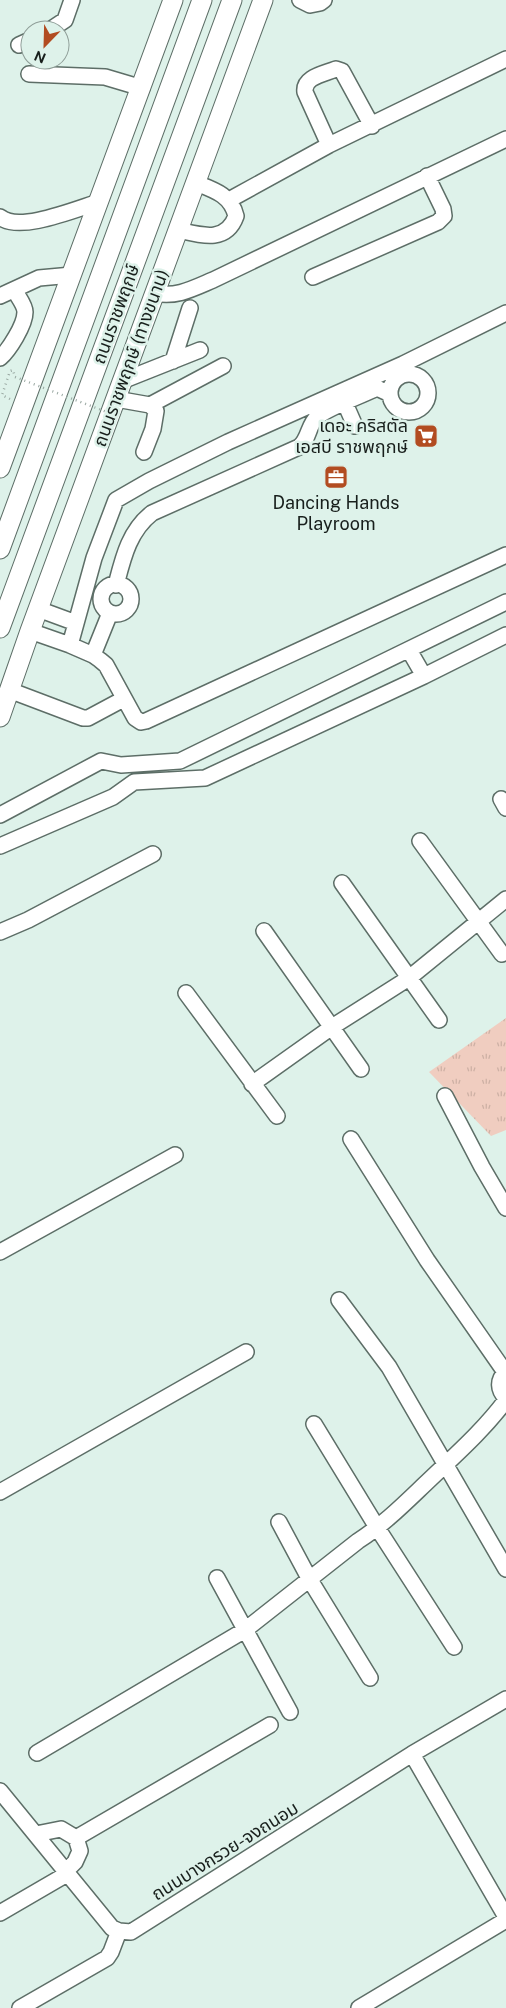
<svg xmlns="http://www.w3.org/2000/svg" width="506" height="2008" font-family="'Public Sans','Noto Sans Thai',sans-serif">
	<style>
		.park { fill: url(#park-tufts) }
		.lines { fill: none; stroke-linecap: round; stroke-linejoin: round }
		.minor-casing { stroke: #5d6e67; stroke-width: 18 }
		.major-casing { stroke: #5d6e67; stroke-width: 21 }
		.path { stroke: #98a7a1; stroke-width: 2.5; stroke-dasharray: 1 4; stroke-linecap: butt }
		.minor { stroke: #fff; stroke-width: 15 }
		.major { stroke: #fff; stroke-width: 19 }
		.path-bridge { stroke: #98a7a1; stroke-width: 2.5; stroke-dasharray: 1 4; stroke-linecap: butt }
		.labels { text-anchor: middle; stroke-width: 5; stroke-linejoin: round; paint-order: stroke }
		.street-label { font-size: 18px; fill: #181f1c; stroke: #def2ea }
		.poi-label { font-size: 18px; fill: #181f1c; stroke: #def2ea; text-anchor: end }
	</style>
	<defs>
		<pattern id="park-tufts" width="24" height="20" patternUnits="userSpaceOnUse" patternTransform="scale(1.25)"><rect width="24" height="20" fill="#f0cdc0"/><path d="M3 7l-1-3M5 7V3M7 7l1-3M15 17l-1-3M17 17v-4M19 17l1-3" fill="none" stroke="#cdb0a4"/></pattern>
	</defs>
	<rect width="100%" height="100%" fill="#def2ea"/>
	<path class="park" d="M506,1018V1130L491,1136L429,1072Z"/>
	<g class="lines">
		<g class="minor-casing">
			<path id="minor" d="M300,0L310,5L320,3L324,0
				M50,30L65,20L72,0
				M19,45L30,40
				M29,74L105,77L142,88
				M329,145L305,92C303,77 324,74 336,69L342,71L372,126
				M229,200L329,145L506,59
				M0,217C19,233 76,209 99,202
				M178,230C200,235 226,244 236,216C231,195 214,190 196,183
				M313,277L438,222L444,216L443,209L427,176
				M155,293C176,298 194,288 213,280L506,139
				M0,296L39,278L72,275
				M0,358C9,350 25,325 25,312C25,305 18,297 15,291
				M173,361L190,308
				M390 393a19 19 0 1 1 38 0a19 19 0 1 1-38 0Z
				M122,381L200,350
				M341,394L355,426
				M116,399L150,405L156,411L153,429L144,452
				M150,405L223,366
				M101 599a15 15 0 1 1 30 0a15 15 0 1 1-30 0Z
				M116,585C123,558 129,531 152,513L299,447C309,440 308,425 317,417C327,408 363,395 377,388L390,394
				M38,609L76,623
				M30,631L70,645L93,655L100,660L106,665L135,718L141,722L146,721L506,555
				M70,645L94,558L116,500L149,481L228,442L403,364L506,313
				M409,650L424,676
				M93,655L110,613
				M9,690L83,718H88L116,703
				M501,799L506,808
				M0,815L101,761L121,765L180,761L506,602
				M420,841L502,954
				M0,846L113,797L134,782L205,778L424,676L506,635
				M342,883L439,1020
				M264,931L361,1069
				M0,932L28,920L153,854
				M186,993L277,1116
				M252,1084L332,1027L409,978L506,899
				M445,1096L482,1167L506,1208
				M351,1139L427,1260L505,1372
				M0,1252L175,1155
				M339,1300L389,1367L506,1569
				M506,1372C497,1380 498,1390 506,1398
				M314,1424L378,1529L454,1647
				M0,1492L246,1352
				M279,1522L310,1580L370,1678
				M217,1578L290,1712
				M37,1753L245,1630L358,1541C383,1525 404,1504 425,1484C453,1457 483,1431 506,1400
				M412,1754L506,1917
				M0,1791L112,1928L119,1931L131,1932L412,1754L506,1699
				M36,1834L61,1829L76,1838L80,1851L75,1862L65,1872
				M76,1838L270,1725
				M0,1913L67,1874
				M20,2008L107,1958L111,1952L119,1931
				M359,2008L506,1920"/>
		</g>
		<g class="major-casing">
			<path id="major" d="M0,468L173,0
				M0,549L202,0
				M0,628L232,0
				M0,717L30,631L263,0"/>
		</g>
		<path class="path" d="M10,399L2,395L10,371L13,370L15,377"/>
		<use href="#minor" class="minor"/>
		<use href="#major" class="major"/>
		<path class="path-bridge" d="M15,377L112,414"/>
	</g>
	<defs>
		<g id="supermarket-square" transform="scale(1.25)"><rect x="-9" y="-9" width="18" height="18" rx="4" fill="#b24c21" stroke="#def2ea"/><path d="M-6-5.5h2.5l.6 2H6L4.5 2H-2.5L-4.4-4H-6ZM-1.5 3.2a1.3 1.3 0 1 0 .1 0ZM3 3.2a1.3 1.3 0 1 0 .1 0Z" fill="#fff"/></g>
		<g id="office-square" transform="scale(1.25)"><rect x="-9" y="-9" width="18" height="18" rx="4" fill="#b24c21" stroke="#def2ea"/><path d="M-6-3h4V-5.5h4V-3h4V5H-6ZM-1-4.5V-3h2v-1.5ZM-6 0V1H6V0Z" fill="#fff"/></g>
	</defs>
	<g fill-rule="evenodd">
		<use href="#supermarket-square" x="426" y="436"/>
		<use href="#office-square" x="336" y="477"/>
	</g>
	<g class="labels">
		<g class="street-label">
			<text transform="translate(116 314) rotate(-70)" y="6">ถนนราชพฤกษ์</text>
			<text transform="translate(131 358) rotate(-70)" y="6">ถนนราชพฤกษ์ (ทางขนาน)</text>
			<text transform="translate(225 1851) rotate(-32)" y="6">ถนนบางกรวย-จงถนอม</text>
		</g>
		<g class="poi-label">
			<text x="408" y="432">เดอะ คริสตัล<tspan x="408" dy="21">เอสบี ราชพฤกษ์</tspan></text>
			<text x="336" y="509" text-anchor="middle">Dancing Hands<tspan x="336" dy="21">Playroom</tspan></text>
		</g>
	</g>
	<g transform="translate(45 45) rotate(203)"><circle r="24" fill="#def2ea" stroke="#8f9e98"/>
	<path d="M0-4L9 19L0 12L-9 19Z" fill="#b24c21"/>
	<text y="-8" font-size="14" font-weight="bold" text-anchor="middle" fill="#181f1c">N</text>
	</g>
</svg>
